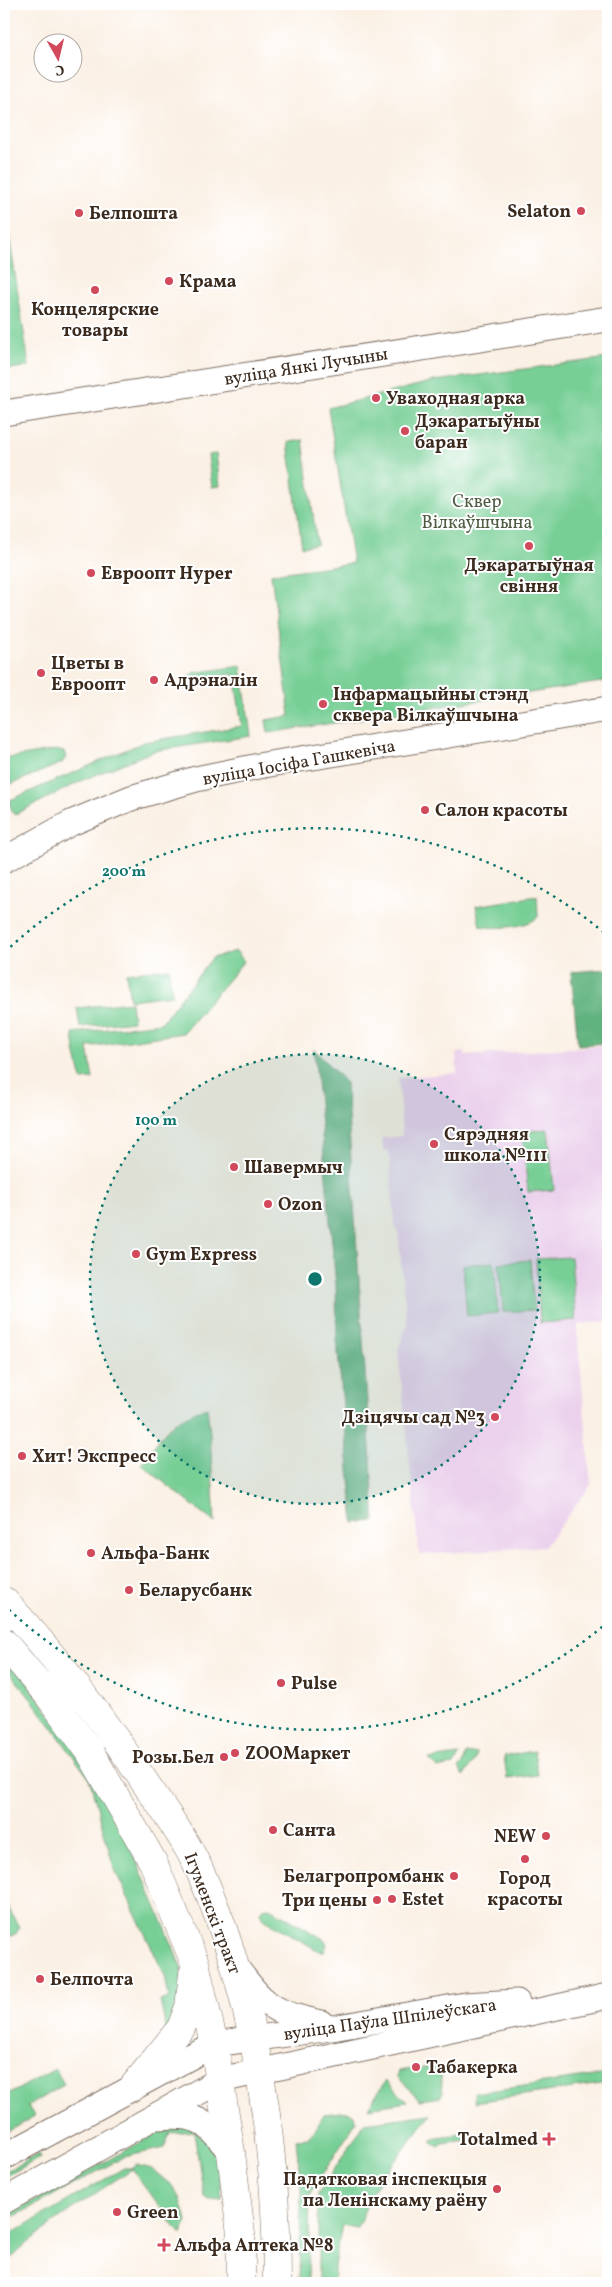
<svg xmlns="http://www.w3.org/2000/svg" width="612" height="2287" font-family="Vollkorn,serif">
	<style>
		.built { fill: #ebd1ec }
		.green { fill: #77cf95; stroke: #597c5a }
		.forest { fill: #61b27e; stroke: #4e6e4e }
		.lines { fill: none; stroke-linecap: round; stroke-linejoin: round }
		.secondary-casing { stroke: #7e6f63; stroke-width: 27 }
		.primary-casing { stroke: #7e6f63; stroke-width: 29 }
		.secondary { stroke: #fff; stroke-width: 25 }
		.primary { stroke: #fff; stroke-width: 28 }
		.ring { fill: none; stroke: #0f766e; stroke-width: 2.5; stroke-dasharray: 2.5 5 }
		.poi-dot { fill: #d1495b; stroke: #fff; stroke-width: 2 }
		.labels { text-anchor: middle; stroke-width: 4; stroke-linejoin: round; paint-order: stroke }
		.poi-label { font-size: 18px; font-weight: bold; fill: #3b2a1e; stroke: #fff; text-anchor: start }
		.street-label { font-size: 18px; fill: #3b2a1e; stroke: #fff }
		.park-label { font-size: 18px; fill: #4d5c42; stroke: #fff }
		.centre { fill: #0f766e; stroke: #fff; stroke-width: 2.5 }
		.ring-label { font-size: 15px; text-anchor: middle; font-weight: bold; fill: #0f766e; stroke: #fff; stroke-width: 4; stroke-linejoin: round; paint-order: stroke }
	</style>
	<rect width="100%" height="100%" fill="#fff"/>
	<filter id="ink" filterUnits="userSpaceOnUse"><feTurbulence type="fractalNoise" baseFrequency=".02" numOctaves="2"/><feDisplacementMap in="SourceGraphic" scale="10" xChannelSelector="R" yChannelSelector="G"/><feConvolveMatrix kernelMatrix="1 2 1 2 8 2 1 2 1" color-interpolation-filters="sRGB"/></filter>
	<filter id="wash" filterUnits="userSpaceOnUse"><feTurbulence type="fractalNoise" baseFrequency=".0096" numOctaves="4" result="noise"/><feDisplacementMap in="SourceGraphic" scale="20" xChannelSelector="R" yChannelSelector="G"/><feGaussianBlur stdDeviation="1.12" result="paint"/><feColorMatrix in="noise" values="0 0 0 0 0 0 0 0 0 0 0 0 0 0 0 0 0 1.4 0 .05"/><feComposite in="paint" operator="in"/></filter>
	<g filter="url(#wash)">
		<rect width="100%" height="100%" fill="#fbf0e4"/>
		<path class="built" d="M608,1045V1321L579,1324L577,1329L591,1485L545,1546L419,1555L398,1349L407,1325L398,1230L395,1229L389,1151H383L382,1138L402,1136L398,1078L457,1073L456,1053L465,1052V1056Z"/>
		<path class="green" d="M4,202L29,366L4,370Z
			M608,358V681L268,733L266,720L290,716L271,574L353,563L328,408L434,381Z
			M303,440L317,544L302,547L288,442Z
			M216,454L220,486L212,487L208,455Z
			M241,666L251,736L154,751L83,780L14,815L8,801L144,742L242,726L234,674L185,681L193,673Z
			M56,750L64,752L66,757L62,763L4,787V759Z
			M537,896L538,917C526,928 496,929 480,926L476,906Z
			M236,951L244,961L183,1033L88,1047L93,1079L82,1080L75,1051L73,1033L161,1023L212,958Z
			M169,968L172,995L130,1000L126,973Z
			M131,1002L133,1021L80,1027L77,1008Z
			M548,1129L554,1190L528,1192L522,1132Z
			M571,1257L576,1320L540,1323L536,1259Z
			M530,1260L534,1310L503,1312L499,1263Z
			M494,1262L498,1313L467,1316L463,1265Z
			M207,1407L210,1434L215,1523L141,1464C165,1432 167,1421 207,1407Z
			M4,1650L96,1777L137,1862L167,1932L182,1970L186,1992L168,2037L160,2001L169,1998L165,1976L114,1868L89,1778L38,1708L4,1665Z
			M534,1751L538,1775L507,1779L504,1756Z
			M477,1753L475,1761L463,1776L459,1768L463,1764L466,1754Z
			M459,1755L454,1765L437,1768L429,1759Z
			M4,1900L19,1927L16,1934L4,1939Z
			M269,1907L325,1940L327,1945L324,1951H319L262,1918L260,1912L263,1908Z
			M438,2065L443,2092L440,2097L420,2100L397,2076L399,2071Z
			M55,2069L64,2084L28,2106L34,2116L4,2134V2097Z
			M608,2074V2083L475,2102L474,2093Z
			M386,2080L407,2102L368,2108Z
			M348,2111L354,2115L356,2122L310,2194L308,2283H299L301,2189L296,2139L310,2138L324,2114Z
			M431,2114L374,2188L357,2228L342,2225L334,2266V2283H318V2194L365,2123Z
			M174,2124L189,2125L218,2152L222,2199L209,2200L204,2197L194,2131L170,2133L164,2148L124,2157L4,2222V2217Z
			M463,2134L467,2140L443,2143L439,2146L431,2141L437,2137Z
			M39,2154L40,2158L4,2177V2172Z
			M135,2165L152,2169L172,2186L180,2197L187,2221L181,2235L132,2169C111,2183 12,2248 8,2265L4,2266V2238L124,2168H133Z"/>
		<path class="forest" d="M608,969V1043L578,1045L571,972Z
			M314,1049L346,1083L375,1521L354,1523L337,1342L336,1286Z"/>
	</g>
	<g filter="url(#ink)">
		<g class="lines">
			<g class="secondary-casing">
				<path id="secondary" d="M4,413L608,319
					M4,860L71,823L131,798L196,779L264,765L608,709
					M235,1966C265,2006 271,2012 321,2023
					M157,2117C200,2113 205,2121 231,2153
					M4,2157L214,2044L338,2027L465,2005L517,2002
					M4,2201L220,2080L608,1996"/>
			</g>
			<g class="primary-casing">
				<path id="primary" d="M4,1601C58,1658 104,1721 148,1787C168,1816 189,1845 203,1878C257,2002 277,2149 277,2283
					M4,1643L49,1696L90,1752L153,1862L195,1963L214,2044L231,2153L241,2234V2283
					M133,2087L181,2028L189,2007L193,1974"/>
			</g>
			<use href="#secondary" class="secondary"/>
			<use href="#primary" class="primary"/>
		</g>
	</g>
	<circle cx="315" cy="1279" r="225" fill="#0f766e" fill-opacity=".12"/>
	<g class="ring">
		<circle cx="315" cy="1279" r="225"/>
		<path d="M608 1622A451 451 0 0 1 5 1606M5 952A451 451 0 0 1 608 936"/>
	</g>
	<g class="poi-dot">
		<circle cx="581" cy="211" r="5"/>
		<circle cx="79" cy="213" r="5"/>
		<circle cx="169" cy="281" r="5"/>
		<circle cx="95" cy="290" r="5"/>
		<circle cx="376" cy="398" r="5"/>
		<circle cx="405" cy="431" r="5"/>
		<circle cx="529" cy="546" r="5"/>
		<circle cx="91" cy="573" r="5"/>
		<circle cx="41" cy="673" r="5"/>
		<circle cx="154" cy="680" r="5"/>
		<circle cx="323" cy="704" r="5"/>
		<circle cx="425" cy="810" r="5"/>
		<circle cx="434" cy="1144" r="5"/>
		<circle cx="234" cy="1167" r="5"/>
		<circle cx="268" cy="1204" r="5"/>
		<circle cx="136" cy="1254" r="5"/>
		<circle cx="495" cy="1417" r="5"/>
		<circle cx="22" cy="1456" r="5"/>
		<circle cx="91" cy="1553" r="5"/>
		<circle cx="129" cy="1590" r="5"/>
		<circle cx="281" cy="1683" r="5"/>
		<circle cx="235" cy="1753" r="5"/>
		<circle cx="224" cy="1757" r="5"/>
		<circle cx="273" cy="1830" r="5"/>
		<circle cx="546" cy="1836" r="5"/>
		<circle cx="525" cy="1859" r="5"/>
		<circle cx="454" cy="1876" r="5"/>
		<circle cx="392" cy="1899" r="5"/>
		<circle cx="377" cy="1900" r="5"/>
		<circle cx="40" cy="1979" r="5"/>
		<circle cx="416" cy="2067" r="5"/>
		<path d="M546.5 2131.5h5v5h5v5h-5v5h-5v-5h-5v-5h5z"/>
		<circle cx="497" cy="2189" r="5"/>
		<circle cx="117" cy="2212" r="5"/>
		<path d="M161.5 2237.5h5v5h5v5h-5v5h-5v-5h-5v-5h5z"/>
	</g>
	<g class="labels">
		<g class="poi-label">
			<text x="571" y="217" text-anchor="end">Selaton</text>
			<text x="89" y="219">Белпошта</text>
			<text x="179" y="287">Крама</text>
			<text x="95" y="315" text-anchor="middle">Концелярские<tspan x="95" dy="21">товары</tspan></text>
			<text x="386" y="404">Уваходная арка</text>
			<text x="415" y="427">Дэкаратыўны<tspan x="415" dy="21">баран</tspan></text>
			<text x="529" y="571" text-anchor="middle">Дэкаратыўная<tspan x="529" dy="21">свіння</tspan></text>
			<text x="101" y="579">Евроопт Hyper</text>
			<text x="51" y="669">Цветы в<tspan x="51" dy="21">Евроопт</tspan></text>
			<text x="164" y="686">Адрэналін</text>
			<text x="333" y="700">Інфармацыйны стэнд<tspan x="333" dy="21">сквера Вілкаўшчына</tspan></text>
			<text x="435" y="816">Салон красоты</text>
			<text x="444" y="1140">Сярэдняя<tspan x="444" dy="21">школа №111</tspan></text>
			<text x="244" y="1173">Шавермыч</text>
			<text x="278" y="1210">Ozon</text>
			<text x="146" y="1260">Gym Express</text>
			<text x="485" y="1423" text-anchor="end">Дзіцячы сад №3</text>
			<text x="32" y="1462">Хит! Экспресс</text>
			<text x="101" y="1559">Альфа-Банк</text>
			<text x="139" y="1596">Беларусбанк</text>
			<text x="291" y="1689">Pulse</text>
			<text x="245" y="1759">ZOOМаркет</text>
			<text x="214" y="1763" text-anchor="end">Розы.Бел</text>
			<text x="283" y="1836">Санта</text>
			<text x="536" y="1842" text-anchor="end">NEW</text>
			<text x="444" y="1882" text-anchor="end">Белагропромбанк</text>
			<text x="525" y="1884" text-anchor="middle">Город<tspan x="525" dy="21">красоты</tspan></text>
			<text x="402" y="1905">Estet</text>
			<text x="367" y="1906" text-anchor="end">Три цены</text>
			<text x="50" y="1985">Белпочта</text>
			<text x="426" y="2073">Табакерка</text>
			<text x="538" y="2145" text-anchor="end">Totalmed</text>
			<text x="487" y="2185" text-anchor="end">Падатковая інспекцыя<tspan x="487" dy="21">па Ленінскаму раёну</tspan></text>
			<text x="127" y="2218">Green</text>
			<text x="174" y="2251">Альфа Аптека №8</text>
		</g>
		<g class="street-label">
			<text transform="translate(306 366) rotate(-9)" y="6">вуліца Янкі Лучыны</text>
			<text transform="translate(299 762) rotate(-10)" y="6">вуліца Іосіфа Гашкевіча</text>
			<text transform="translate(213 1913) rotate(69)" y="6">Ігуменскі тракт</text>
			<text transform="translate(390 2019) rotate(-8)" y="6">вуліца Паўла Шпілеўскага</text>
		</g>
		<g class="park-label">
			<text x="477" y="507">Сквер<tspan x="477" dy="21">Вілкаўшчына</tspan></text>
		</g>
	</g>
	<circle cx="315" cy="1279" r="8" class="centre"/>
	<g class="ring-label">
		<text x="124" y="876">200 m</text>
		<text x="156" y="1125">100 m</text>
	</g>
	<rect width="612" height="2287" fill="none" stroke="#fff" stroke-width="20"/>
	<g transform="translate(58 58) rotate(172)"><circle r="24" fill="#ffffff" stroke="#b1aaa5"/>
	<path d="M0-4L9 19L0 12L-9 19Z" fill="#d1495b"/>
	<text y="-8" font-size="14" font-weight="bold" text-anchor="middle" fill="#3b2a1e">С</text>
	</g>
</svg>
